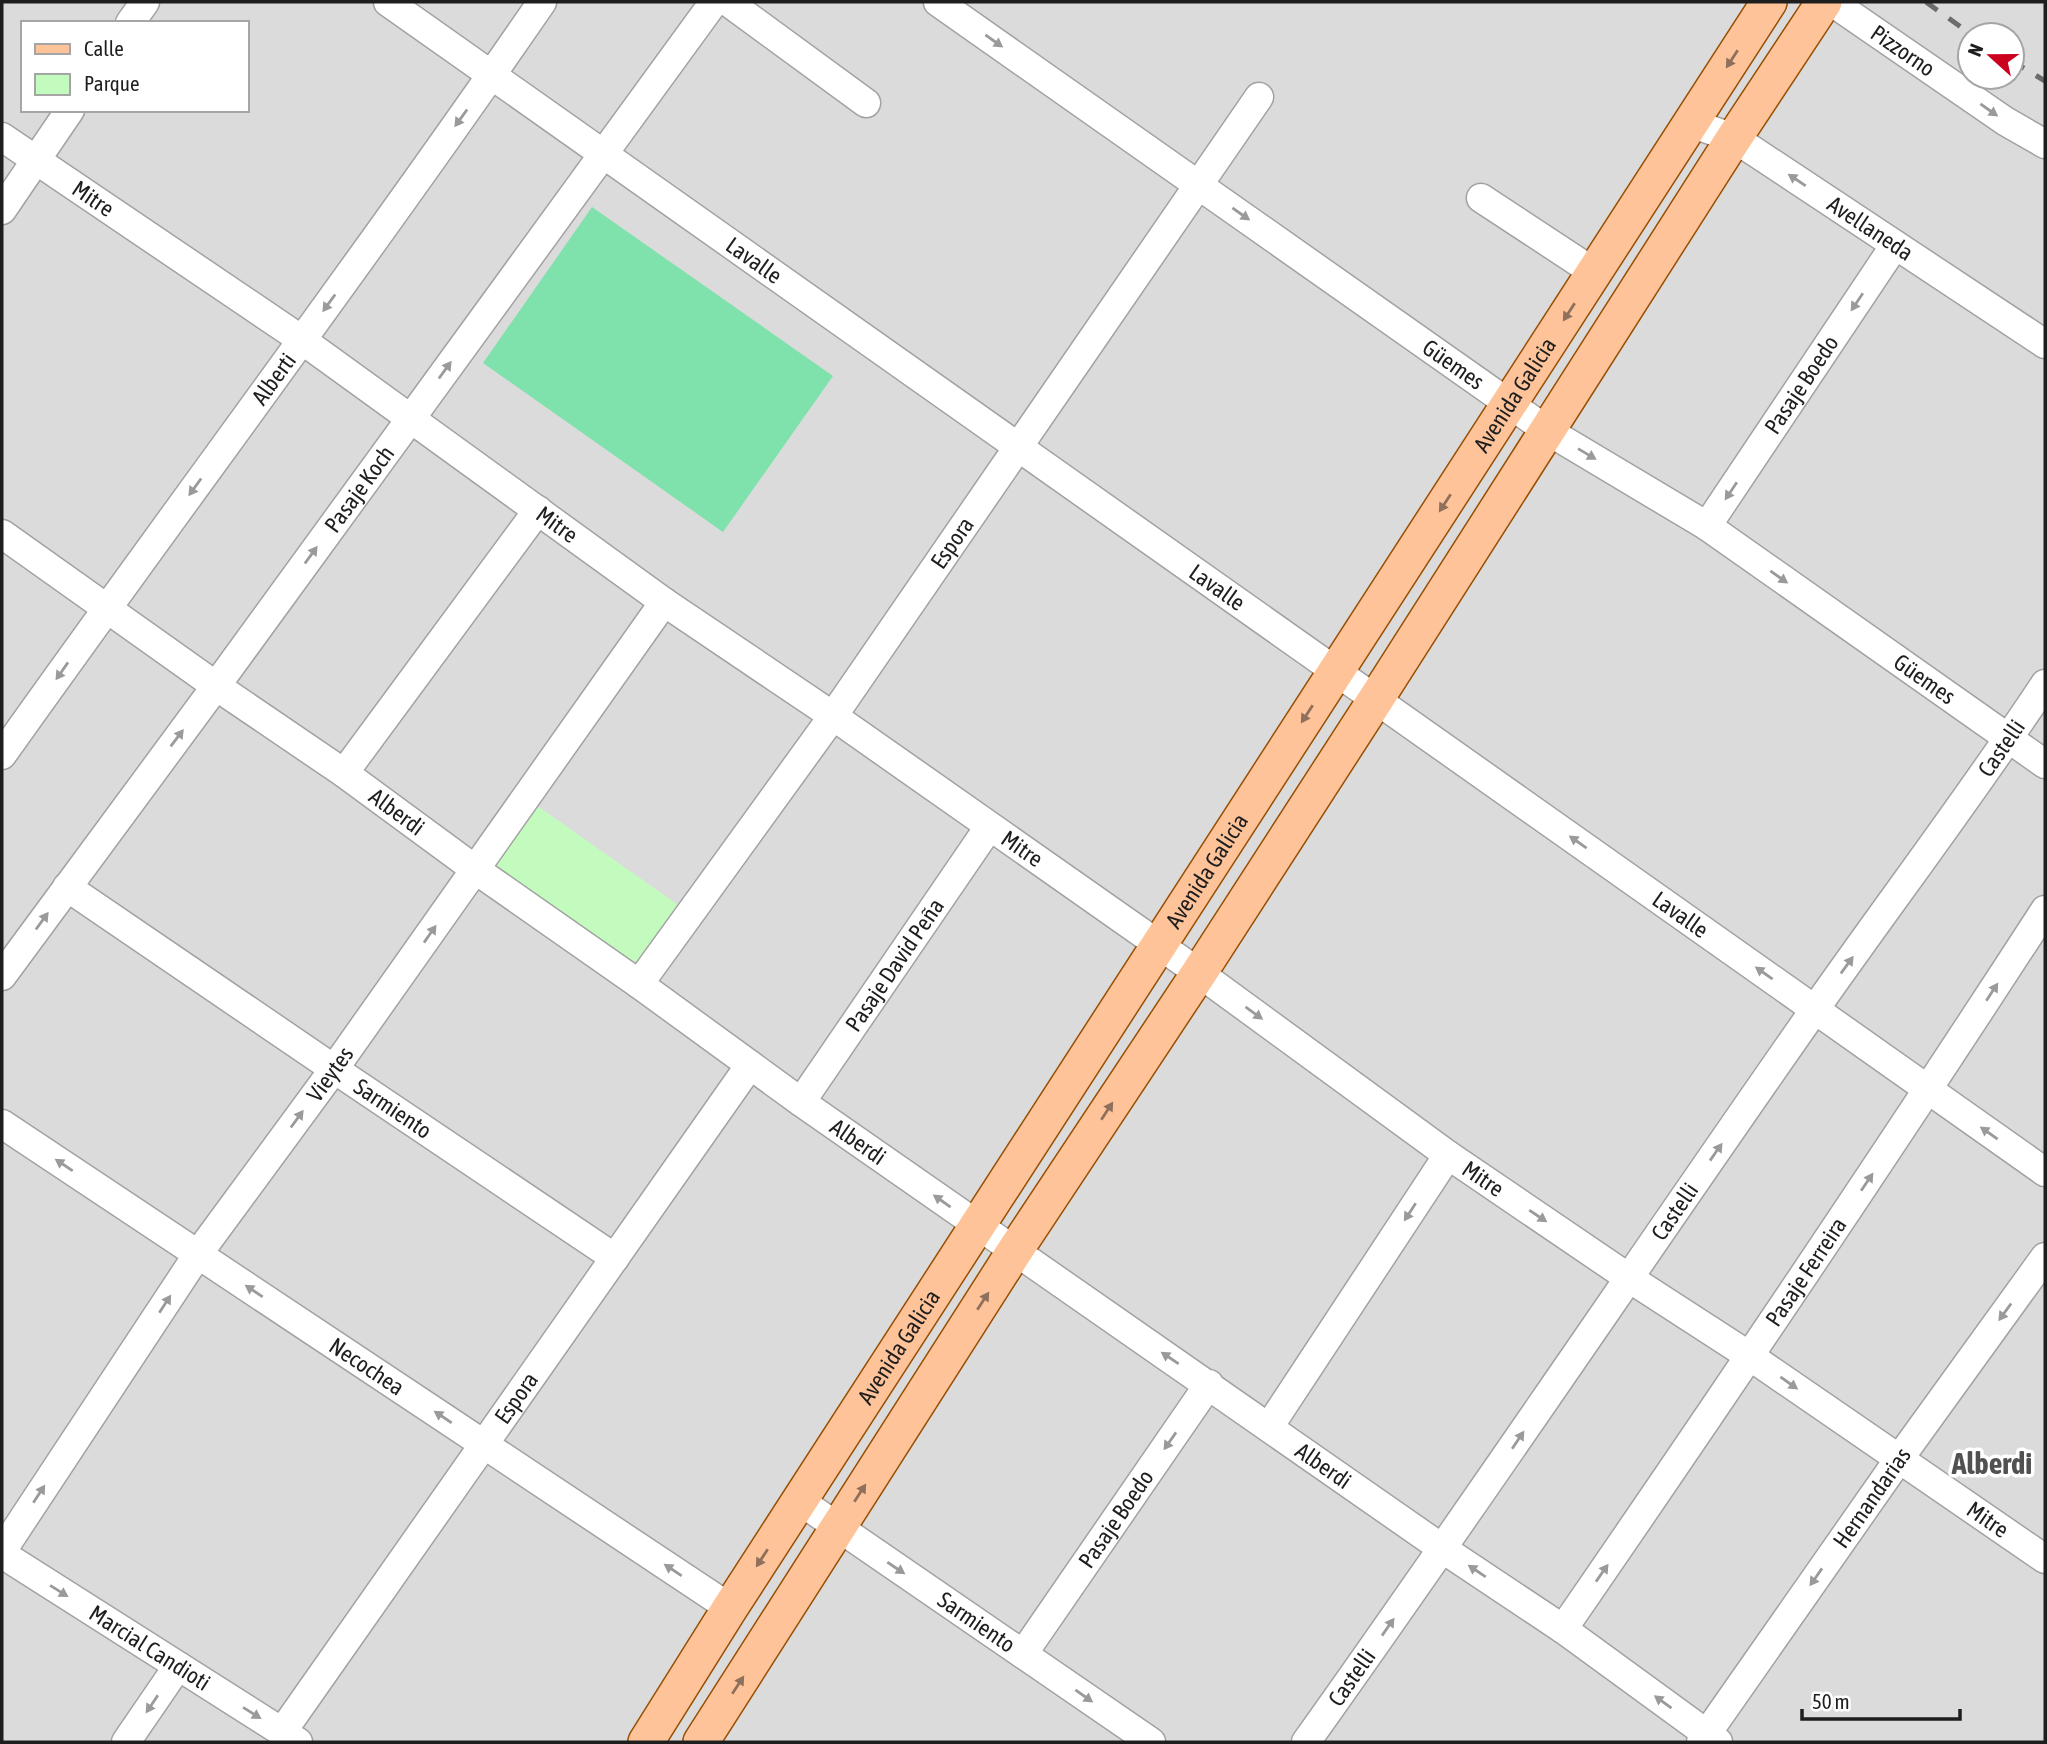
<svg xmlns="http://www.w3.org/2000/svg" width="2047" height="1744" font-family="'Asap Condensed',sans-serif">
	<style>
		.residential { fill: #dcdbdb; fill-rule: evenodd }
		.park { fill: #c3fbbf }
		.pitch { fill: #7fe1ac }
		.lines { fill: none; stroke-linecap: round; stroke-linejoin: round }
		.minor-casing { stroke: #a2a2a2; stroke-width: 31 }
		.major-casing { stroke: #984e00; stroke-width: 38 }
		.minor { stroke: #fff; stroke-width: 28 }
		.major { stroke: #fec399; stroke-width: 35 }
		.rail { stroke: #6c6c6c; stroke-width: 5; stroke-dasharray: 14 14; stroke-linecap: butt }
		.oneway { fill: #9a9a9a }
		.oneway2 { fill: #8e705c }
		.labels { text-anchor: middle; stroke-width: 7; stroke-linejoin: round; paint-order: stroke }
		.street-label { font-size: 23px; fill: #1e1e1e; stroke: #fff }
		.district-label { font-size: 30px; font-weight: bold; fill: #515151; stroke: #fff }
	</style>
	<rect width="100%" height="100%" fill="#efeae3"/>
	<path class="residential" d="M2,2H2045V1742H2ZM23,23H247V110H23ZM1970,35H2012V77H1970Z"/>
	<path class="park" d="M536,805L681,907L637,969L493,866Z"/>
	<path class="pitch" d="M592,207L833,376L723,532L483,363Z"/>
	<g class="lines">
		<g class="minor-casing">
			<g id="minor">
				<path id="s1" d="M388,2L2045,1172"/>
				<path d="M728,2L866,103"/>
				<path id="s2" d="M938,2L1548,431L1707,526L2045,764"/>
				<path id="s3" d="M1832,2L2005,121L2045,144"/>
				<path d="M130,23L145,2"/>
				<path id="s4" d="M1690,123L1734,138L2045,344"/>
				<path id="s5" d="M2,137L302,340L664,602L833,716L1199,973L1448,1155L1629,1278L1751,1357L2045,1559"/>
				<path d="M1481,198L1595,273"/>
				<path d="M2,210L70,110"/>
				<path id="s6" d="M1707,526L1895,245"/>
				<path id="s7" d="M2,534L216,686L344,773L476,870L639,984L801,1102L1443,1549L1563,1629L1718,1742"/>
				<path id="s8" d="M2,755C181,503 367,256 542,2"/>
				<path d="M344,773L538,510"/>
				<path id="s9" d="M67,887L334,1069L615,1258"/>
				<path id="s10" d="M2,976L216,686L714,2"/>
				<path id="s11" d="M639,984L833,716L1259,97"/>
				<path id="s12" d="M801,1102L989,827"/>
				<path id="s13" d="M2,1124L730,1608"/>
				<path d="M1269,1427L1448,1155"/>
				<path id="s14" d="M800,1501L1151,1742"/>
				<path id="s15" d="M2,1551L198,1254L334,1069L664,602"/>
				<path id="s16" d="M2,1554L298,1742"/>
				<path id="s17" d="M1563,1629C1727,1391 1888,1152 2045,910"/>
				<path id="s18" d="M1023,1654L1209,1384"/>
				<path id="s19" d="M282,1732L750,1065"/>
				<path d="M126,1742L178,1666"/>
				<path id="s20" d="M1306,1742C1478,1501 1643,1255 1813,1012C1890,902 1971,796 2045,684"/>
				<path id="s21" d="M1701,1742L1899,1459L2045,1257"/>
			</g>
		</g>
		<g class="major-casing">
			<g id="major">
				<path id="s22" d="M646,1742L730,1608L1769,2"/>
				<path d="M701,1742L1014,1252L1199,973L1376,699L1734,138L1824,2"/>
			</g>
		</g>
		<use href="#minor" class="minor"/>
		<use href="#major" class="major"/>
		<path class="rail" d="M1926,2L1972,35
			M2012,61L2045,81"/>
	</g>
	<defs><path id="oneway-solid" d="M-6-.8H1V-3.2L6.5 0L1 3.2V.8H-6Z" transform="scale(1.75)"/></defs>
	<g class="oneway">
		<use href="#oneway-solid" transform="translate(994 41) rotate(35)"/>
		<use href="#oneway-solid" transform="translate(1989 110) rotate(35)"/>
		<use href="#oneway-solid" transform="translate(461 118) rotate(126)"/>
		<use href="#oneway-solid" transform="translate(1797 180) rotate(-146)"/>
		<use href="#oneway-solid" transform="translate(1241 214) rotate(35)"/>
		<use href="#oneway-solid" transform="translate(1857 302) rotate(124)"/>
		<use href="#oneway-solid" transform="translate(329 303) rotate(126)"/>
		<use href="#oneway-solid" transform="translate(445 370) rotate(-54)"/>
		<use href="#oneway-solid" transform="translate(1587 454) rotate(31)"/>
		<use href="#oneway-solid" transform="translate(195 487) rotate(126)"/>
		<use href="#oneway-solid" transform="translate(1731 491) rotate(124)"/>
		<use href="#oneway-solid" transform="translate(311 555) rotate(-54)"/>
		<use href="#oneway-solid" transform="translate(1779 577) rotate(35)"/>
		<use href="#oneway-solid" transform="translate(62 671) rotate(125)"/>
		<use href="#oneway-solid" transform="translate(177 738) rotate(-53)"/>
		<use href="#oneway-solid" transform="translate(1578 842) rotate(-145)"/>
		<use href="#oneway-solid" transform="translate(42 921) rotate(-54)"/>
		<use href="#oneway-solid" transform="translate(430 934) rotate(-55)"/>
		<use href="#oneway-solid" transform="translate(1847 965) rotate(-54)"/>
		<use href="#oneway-solid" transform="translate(1764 973) rotate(-145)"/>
		<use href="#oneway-solid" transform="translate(1992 992) rotate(-57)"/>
		<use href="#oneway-solid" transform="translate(1254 1013) rotate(36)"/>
		<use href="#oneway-solid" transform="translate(297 1119) rotate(-54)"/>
		<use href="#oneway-solid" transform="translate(1989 1133) rotate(-145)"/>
		<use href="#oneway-solid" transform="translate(1716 1152) rotate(-55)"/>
		<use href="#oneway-solid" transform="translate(64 1165) rotate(-146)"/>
		<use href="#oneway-solid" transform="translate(1867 1182) rotate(-56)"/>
		<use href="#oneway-solid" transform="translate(942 1201) rotate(-145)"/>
		<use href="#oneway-solid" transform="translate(1410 1212) rotate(123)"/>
		<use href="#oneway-solid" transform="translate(1538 1216) rotate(34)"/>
		<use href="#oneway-solid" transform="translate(254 1291) rotate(-146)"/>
		<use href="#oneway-solid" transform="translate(165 1304) rotate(-57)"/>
		<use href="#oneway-solid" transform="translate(2005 1312) rotate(126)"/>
		<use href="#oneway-solid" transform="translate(1170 1358) rotate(-146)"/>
		<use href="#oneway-solid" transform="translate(1789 1383) rotate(35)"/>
		<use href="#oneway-solid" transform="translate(443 1417) rotate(-146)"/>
		<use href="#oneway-solid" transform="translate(1518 1440) rotate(-56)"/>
		<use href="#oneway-solid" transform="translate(1170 1441) rotate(125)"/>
		<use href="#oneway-solid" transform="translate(39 1494) rotate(-57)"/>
		<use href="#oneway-solid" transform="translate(896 1568) rotate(34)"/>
		<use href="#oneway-solid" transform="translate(673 1570) rotate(-146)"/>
		<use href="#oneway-solid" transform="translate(1477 1571) rotate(-146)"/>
		<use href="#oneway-solid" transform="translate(1602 1573) rotate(-55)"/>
		<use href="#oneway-solid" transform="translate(1816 1577) rotate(125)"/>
		<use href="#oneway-solid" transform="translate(59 1591) rotate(32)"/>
		<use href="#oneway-solid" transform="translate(1388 1627) rotate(-55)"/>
		<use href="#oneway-solid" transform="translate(1084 1696) rotate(35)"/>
		<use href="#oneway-solid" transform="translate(1663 1702) rotate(-144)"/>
		<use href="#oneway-solid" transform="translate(152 1704) rotate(124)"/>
		<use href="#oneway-solid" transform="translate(252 1713) rotate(32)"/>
	</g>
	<g class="oneway2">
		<use href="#oneway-solid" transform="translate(1732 59) rotate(123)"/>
		<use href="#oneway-solid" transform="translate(1569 312) rotate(123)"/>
		<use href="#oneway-solid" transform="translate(1445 503) rotate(123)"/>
		<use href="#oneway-solid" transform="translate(1307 714) rotate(123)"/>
		<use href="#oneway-solid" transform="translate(1107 1111) rotate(-57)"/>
		<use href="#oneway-solid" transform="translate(983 1301) rotate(-57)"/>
		<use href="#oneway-solid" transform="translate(860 1493) rotate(-57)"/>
		<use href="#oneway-solid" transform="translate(762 1558) rotate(123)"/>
		<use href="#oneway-solid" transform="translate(738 1685) rotate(-57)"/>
	</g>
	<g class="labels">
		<g class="street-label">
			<text dy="8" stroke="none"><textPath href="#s3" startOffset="86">Pizzorno</textPath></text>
			<text dy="8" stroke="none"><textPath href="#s5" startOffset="110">Mitre</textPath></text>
			<text dy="8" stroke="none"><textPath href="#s4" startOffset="210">Avellaneda</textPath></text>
			<text dy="8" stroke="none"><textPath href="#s1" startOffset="448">Lavalle</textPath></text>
			<text dy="8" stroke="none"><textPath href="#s2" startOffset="630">Güemes</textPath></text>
			<text dy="8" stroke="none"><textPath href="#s8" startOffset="464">Alberti</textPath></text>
			<text dy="8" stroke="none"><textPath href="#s6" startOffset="170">Pasaje Boedo</textPath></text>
			<text dy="8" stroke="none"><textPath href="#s22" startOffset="1603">Avenida Galicia</textPath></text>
			<text dy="8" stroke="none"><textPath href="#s10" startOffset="604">Pasaje Koch</textPath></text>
			<text dy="8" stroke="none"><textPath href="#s5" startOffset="677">Mitre</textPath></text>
			<text dy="8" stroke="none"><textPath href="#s11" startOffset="541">Espora</textPath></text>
			<text dy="8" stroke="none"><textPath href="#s1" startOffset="1015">Lavalle</textPath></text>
			<text dy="8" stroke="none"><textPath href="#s2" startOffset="1197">Güemes</textPath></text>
			<text dy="8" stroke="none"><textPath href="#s20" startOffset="1213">Castelli</textPath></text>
			<text dy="8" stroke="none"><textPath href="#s7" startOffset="483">Alberdi</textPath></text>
			<text dy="8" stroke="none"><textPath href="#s5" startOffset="1244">Mitre</textPath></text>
			<text dy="8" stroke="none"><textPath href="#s22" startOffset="1036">Avenida Galicia</textPath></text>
			<text dy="8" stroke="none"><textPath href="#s1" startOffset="1582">Lavalle</textPath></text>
			<text dy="8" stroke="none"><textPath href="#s12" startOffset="166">Pasaje David Peña</textPath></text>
			<text dy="8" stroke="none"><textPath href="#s15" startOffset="579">Vieytes</textPath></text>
			<text dy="8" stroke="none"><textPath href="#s9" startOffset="394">Sarmiento</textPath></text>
			<text dy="8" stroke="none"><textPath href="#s7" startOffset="1050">Alberdi</textPath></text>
			<text dy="8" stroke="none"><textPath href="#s5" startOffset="1811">Mitre</textPath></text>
			<text dy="8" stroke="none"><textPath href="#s20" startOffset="646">Castelli</textPath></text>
			<text dy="8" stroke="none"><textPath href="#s17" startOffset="432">Pasaje Ferreira</textPath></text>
			<text dy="8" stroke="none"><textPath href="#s22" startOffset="469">Avenida Galicia</textPath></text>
			<text dy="8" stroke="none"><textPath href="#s13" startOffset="438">Necochea</textPath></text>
			<text dy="8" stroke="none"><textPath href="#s19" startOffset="408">Espora</textPath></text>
			<text dy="8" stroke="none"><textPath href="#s7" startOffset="1617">Alberdi</textPath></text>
			<text dy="8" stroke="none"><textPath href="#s21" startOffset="298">Hernandarias</textPath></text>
			<text dy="8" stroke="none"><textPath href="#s18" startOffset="164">Pasaje Boedo</textPath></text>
			<text dy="8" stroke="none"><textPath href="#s5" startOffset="2420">Mitre</textPath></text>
			<text dy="8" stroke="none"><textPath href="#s14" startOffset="214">Sarmiento</textPath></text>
			<text dy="8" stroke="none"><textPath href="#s16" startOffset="175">Marcial Candioti</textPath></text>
			<text dy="8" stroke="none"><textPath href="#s20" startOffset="79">Castelli</textPath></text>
		</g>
		<g class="district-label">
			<text x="1992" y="1474">Alberdi</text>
		</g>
	</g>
	<rect width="2047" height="1744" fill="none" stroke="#1e1e1e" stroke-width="7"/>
	<rect x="21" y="21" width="228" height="91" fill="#ffffff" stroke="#a5a5a5" stroke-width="2"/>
	<rect x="35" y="44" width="35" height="10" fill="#fec399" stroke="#a5a5a5" stroke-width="2"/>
	<text x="84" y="56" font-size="21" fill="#1e1e1e">Calle</text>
	<rect x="35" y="74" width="35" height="21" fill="#c3fbbf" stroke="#a5a5a5" stroke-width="2"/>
	<text x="84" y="91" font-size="21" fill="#1e1e1e">Parque</text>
	<g transform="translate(1991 56) rotate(291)"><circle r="33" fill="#ffffff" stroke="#a5a5a5" stroke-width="2"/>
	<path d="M0-5L12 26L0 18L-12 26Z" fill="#cc001f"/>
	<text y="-10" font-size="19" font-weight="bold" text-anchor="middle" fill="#1e1e1e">N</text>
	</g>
	<path d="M1802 1709v10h158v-10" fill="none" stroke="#1e1e1e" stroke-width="3.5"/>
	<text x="1812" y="1709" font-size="21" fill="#1e1e1e" stroke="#ffffff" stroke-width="5" paint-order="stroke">50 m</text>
</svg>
